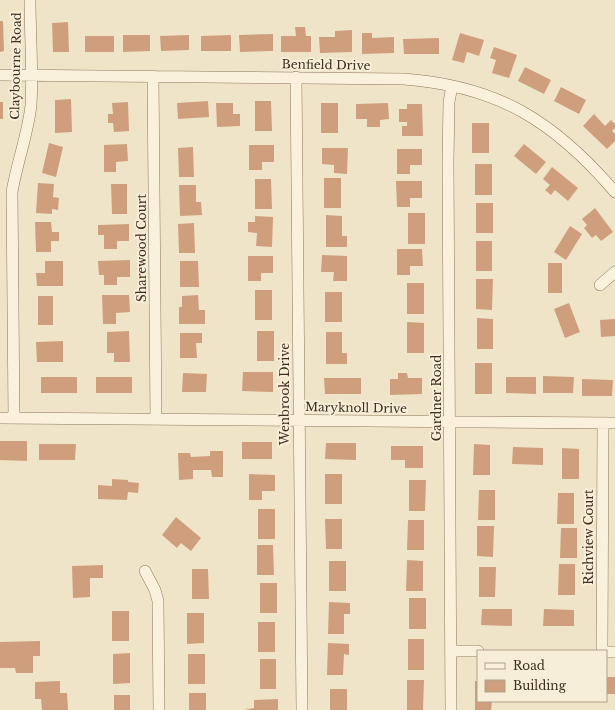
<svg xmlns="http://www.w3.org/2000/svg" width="615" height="710" font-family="'Libre Baskerville',serif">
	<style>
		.building { fill: #cf9f7d }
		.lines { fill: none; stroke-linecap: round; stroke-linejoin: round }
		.street-casing { stroke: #8d765c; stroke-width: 12 }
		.street { stroke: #faf1dc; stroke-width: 11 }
		.labels { text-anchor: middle; stroke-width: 4; stroke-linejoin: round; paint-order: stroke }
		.street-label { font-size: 12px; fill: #3d2e20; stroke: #f7eed8 }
	</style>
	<rect width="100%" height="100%" fill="#f0e4c8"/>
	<path class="building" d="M0,21H3L4,51L0,52Z
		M68,22L69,52H53L52,23Z
		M295,27H305L306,36H311V52H281V36H296Z
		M352,30V52L320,53L319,37H335V31Z
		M362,33H372V38L394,37V53L362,54Z
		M460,33L484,40L479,56L467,52L464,63L452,60Z
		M273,34V51L240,52L239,35Z
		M123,35H150V51L123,52Z
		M189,35V50L161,51L160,36Z
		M231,35V51H201V36Z
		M85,36H114V52H85Z
		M439,38V54H404L403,39Z
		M494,47L517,55L509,78L492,73L496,60L490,58Z
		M525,67L551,80L544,94L518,81Z
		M561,87L586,100L579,114L554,101Z
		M71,99L72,132L55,133V100Z
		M208,101L209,117L178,119L177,103Z
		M255,101H271L272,131H255Z
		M0,102H3V119H0Z
		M128,102L129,131L114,132L113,123H108V114H113L112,103Z
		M216,103H233V114H240V126L217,127Z
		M321,103H338V133H321Z
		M388,103L389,119L380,120V127H367V119H356V104Z
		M407,104H422L423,136H402V126H407V122H399V109H407Z
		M594,114L605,126L611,120L615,124V128L612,131L615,134V141L607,149L583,126Z
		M472,123H489V153H472Z
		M49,143L63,147L56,177L42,173Z
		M127,144L128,161L116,162V172H104V145Z
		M524,144L546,162L536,174L514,156Z
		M249,145H274V162H262V170H249Z
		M193,147L194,177H179L178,148Z
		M322,148H348L347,174L334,173V165L322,164Z
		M397,149H422V165H410V174H397Z
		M475,164H492V195H475Z
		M552,167L578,188L568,201L555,190L551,195L545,190L550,185L543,179Z
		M324,178H341V208H324Z
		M255,179H271L272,209H255Z
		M396,181H422V198H410V207H397Z
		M38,183L54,184L53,197L59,198L58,210L52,209V214L36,213Z
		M111,184H127V214H112Z
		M179,185H196V202H201L202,215L180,216Z
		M476,203H493V233H476Z
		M595,208L613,232L601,241L596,235L592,238L584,228L587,225L582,219Z
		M408,213H425V244H408Z
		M326,215L342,216V236H347V247H326Z
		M255,216L273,217L272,247L256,246L257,233L248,232V222H255Z
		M35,222H51L52,232H59V241H51V252H36Z
		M194,223L195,253H179L178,224Z
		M129,224V241H117V249H104V235H98V225Z
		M570,226L582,234L566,260L554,252Z
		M476,241H492V271H476Z
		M397,249H422L423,266H410V275H397Z
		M322,255L347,256V281H333L334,272H321Z
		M248,256H273V273H261V281H248Z
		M130,260V277H117V285H104V275H99L98,261Z
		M45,261H63V286H37L36,273H45Z
		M180,261H198L199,287H180Z
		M548,263H562V293H548Z
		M476,279H493L492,310L476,309Z
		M407,283H424V314H407Z
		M255,290H272V320H255Z
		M325,292H342V322H325Z
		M102,295H129L130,312L116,313V324H103Z
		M198,295L199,310H205V324H179V307H182V296Z
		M38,296H53V325H38Z
		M569,303L580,332L565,338L554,309Z
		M477,318L493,319V349H477Z
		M615,319V336L601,337L600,320Z
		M407,322L424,323V353H407Z
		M129,331L130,362H114V353H107V332Z
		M257,331H274V361H257Z
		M326,332H342V353H347V364H326Z
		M180,333H202V343H196L197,358H180Z
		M63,341V362H37L36,342Z
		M475,363H492V394H475Z
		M243,372H273V392L242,391Z
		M183,373L207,374L206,392H182Z
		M398,373H407L408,378H422V394L390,395V379H398Z
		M543,376L574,377L573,393H543Z
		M41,377H77V393H41Z
		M96,377H132V393H96Z
		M506,377H536V394L506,393Z
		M324,378H361V394H325Z
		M582,379L613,380L612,396H582Z
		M0,441H27V461L0,460Z
		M242,442H272V459H242Z
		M326,443H356V460L325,459Z
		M39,444H76L75,460H39Z
		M474,444L490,445V475H473Z
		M391,446H423V468H405V460H391Z
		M513,447L543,448V465L512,464Z
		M562,448L579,449V479H562Z
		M210,451H223V477H212L211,470H193V479L179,480L178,453H190L191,457L210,456Z
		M249,474L275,475V491H262V500H249Z
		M325,474H342V504H325Z
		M112,479L128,480V482L139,483L138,493L128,492L127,500L98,499V485L112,486Z
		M409,480H426L425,511H409Z
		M479,490H495V520H478Z
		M558,493H574V524H557Z
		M258,509H275V539H258Z
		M176,517L201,538L191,551L181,543L177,548L162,535Z
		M325,519H342V549H326Z
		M408,520H424V550H407Z
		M477,526H494L493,557L477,556Z
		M561,528H577V558H560Z
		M257,545H273L274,575H257Z
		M407,560L423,561V591H406Z
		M329,561H346V591H329Z
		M559,564H575V595H558Z
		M103,565V578H90V597L73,598L72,566Z
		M479,567H496L495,597H479Z
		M192,569H208L209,599H192Z
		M260,583H277V613H260Z
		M409,598H426V629H409Z
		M329,602L350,603V614H344V634H328Z
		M482,609H512V626L481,625Z
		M544,609L574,610V626H543Z
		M112,611H129V641H112Z
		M187,613H204V643L187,644Z
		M258,622H275V652H258Z
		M408,639H424V670H408Z
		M40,641V656H33V673H16L15,668H0V642Z
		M328,643L349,644V655L344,654L343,675H327Z
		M130,653V683L113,684V654Z
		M188,654H205V684H188Z
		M260,659H276V689H260Z
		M606,677H615V694H606Z
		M407,680H424L423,710H407Z
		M60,681V693H67L68,710H42L41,699H35V682Z
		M475,681H478V701H492L491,710H475Z
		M330,689H347V710H330Z
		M189,693H206V710H189Z
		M114,695H130V710H114Z
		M278,699V710H244L254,708V700Z"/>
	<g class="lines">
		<g class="street-casing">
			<path id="street" d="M0,75L404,79C498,86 554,121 615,192
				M153,76L156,419
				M296,77L302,710
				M600,285L615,272
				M0,418L615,423
				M14,418L12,192C17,162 28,134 31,105C33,70 30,34 30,0
				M145,571L155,590L158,601L159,710
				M451,651H478
				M602,651L603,423
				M606,652H615
				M451,710L448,161L449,102L452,86"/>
		</g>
		<use href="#street" class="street"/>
	</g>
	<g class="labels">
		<g class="street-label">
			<text transform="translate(326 65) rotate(1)" y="4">Benfield Drive</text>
			<text transform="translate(16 66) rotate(-89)" y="4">Claybourne Road</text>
			<text transform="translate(142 248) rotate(-90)" y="4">Sharewood Court</text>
			<text transform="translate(285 394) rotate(-90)" y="4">Wenbrook Drive</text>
			<text transform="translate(437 398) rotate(-90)" y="4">Gardner Road</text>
			<text transform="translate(356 408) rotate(1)" y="4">Maryknoll Drive</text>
			<text transform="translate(589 537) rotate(-90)" y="4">Richview Court</text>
		</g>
	</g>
	<rect x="477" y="650" width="130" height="52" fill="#f7eed8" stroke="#ada18e"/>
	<rect x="485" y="663" width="20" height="6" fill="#faf1dc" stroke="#ada18e"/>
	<text x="513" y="670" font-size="12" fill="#3d2e20">Road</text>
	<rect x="485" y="680" width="20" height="12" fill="#cf9f7d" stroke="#ada18e"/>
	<text x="513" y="690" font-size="12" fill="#3d2e20">Building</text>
</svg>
